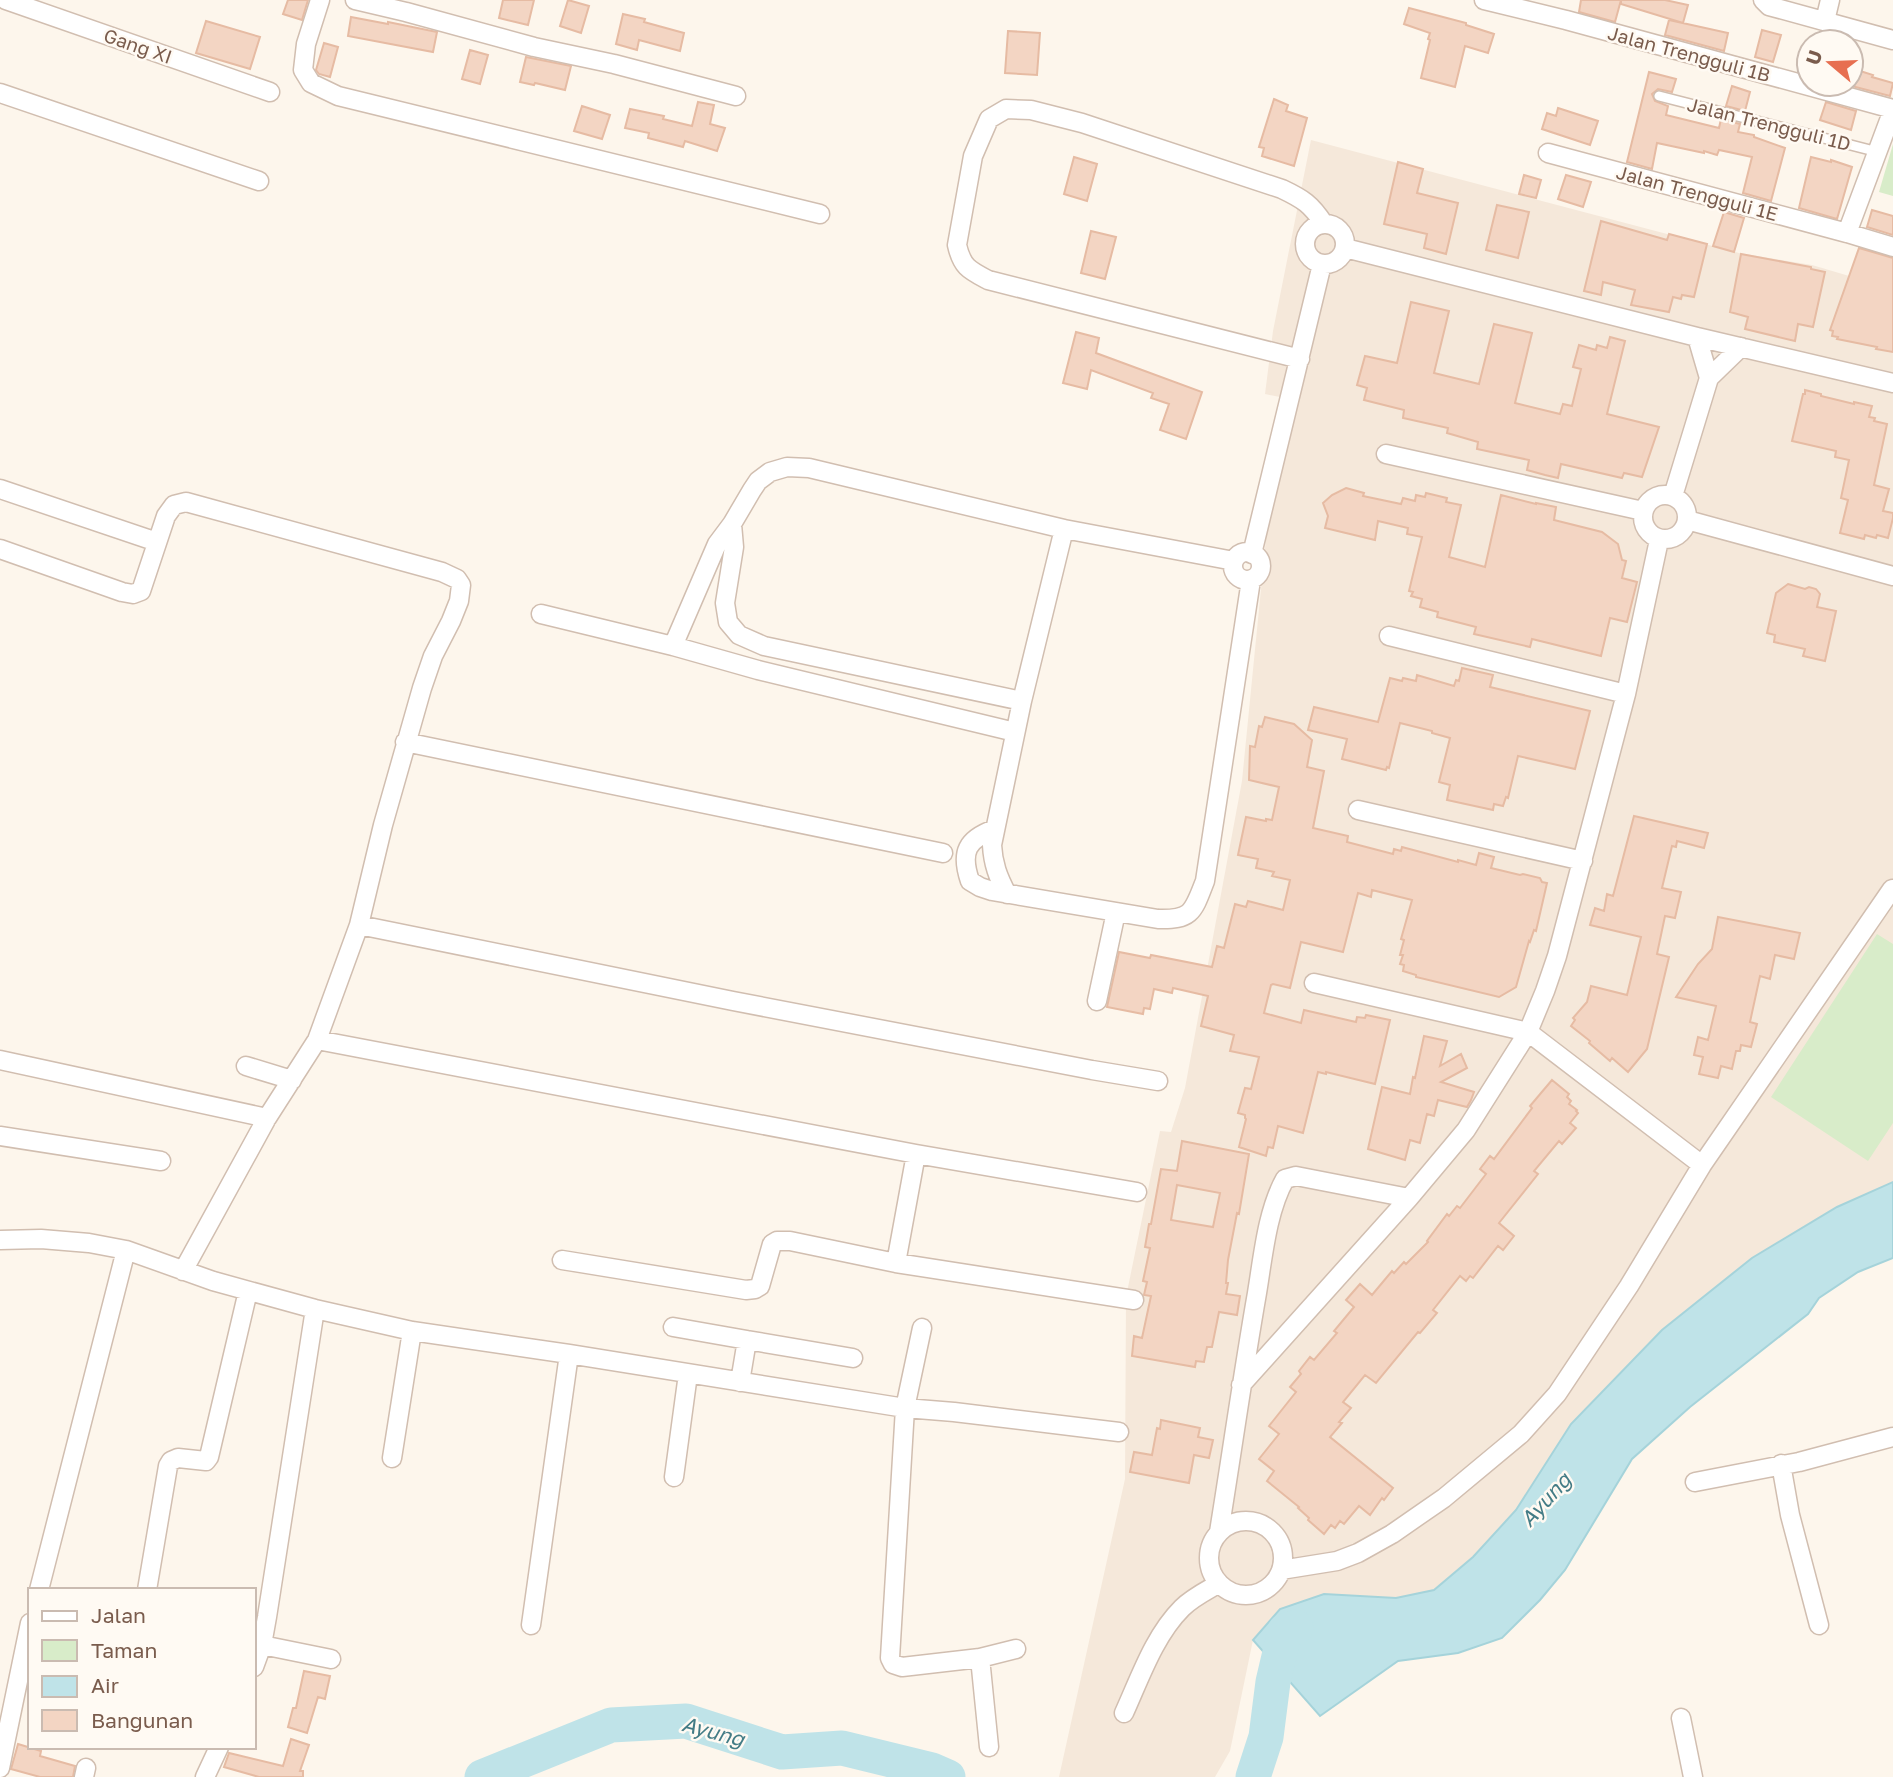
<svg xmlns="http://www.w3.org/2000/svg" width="1893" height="1777" font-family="'Golos Text',sans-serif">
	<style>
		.residential { fill: #f5e8da }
		.green { fill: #d8ecc9 }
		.water { fill: #bfe3e8; stroke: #a5d3da; stroke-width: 2 }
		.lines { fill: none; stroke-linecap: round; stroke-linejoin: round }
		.river { stroke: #bfe3e8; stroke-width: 35 }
		.building { fill: #f3d5c3; stroke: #e6bba3; stroke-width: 2; fill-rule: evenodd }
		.lane-casing { stroke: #d1beb0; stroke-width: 12 }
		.street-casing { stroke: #d1beb0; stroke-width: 21 }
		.lane { stroke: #fff; stroke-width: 9 }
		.street { stroke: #fff; stroke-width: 18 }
		.labels { text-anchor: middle; stroke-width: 5; stroke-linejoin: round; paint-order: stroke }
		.street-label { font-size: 19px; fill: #7a5c4d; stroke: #fffaf3 }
		.water-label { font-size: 21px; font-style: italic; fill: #437c86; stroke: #fffaf3 }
	</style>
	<rect width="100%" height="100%" fill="#fdf6ec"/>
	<path class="residential" d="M1311,140L1739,253L1812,265L1893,289V1182L1837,1207L1571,1424L1516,1510L1473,1557L1434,1590L1396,1598L1324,1594L1280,1610L1253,1640L1230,1751L1215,1777H1059L1125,1479L1126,1297L1160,1131L1171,1132L1185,1088L1242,781L1280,397L1265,394L1273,331Z"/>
	<path class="green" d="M1893,144V196L1879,192Z
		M1877,934L1893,944V1123L1868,1161L1771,1097Z"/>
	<path class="water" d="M1893,1182V1258L1858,1272L1819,1298L1808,1314L1690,1407L1632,1459L1565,1570L1540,1600L1502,1638L1458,1653L1398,1661L1320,1716L1253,1640L1280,1609L1324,1594L1396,1598L1434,1590L1473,1557L1516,1510L1571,1424L1662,1330L1752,1258L1837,1207Z"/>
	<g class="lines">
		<path class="river" d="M482,1777L611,1725L686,1721L782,1752L842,1748L932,1770L948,1777
			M1253,1777L1266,1737L1273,1682L1285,1631L1296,1627"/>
	</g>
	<path class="building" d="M288,0H308L302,20L283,14Z
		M503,0H534L528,25L499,18Z
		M568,0L589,6L581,33L560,26Z
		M1581,0H1621L1615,22L1579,12Z
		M1621,0H1665L1688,5L1683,23L1621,4Z
		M1409,8L1466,23V25L1494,34L1488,53L1465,46L1455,87L1421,78L1430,40L1428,39L1430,33L1404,24Z
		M623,14L645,19L644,22L684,33L680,51L639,40L637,50L616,44Z
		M351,17L388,24V22L437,32L433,52L348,36Z
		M1669,20L1728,33L1724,51L1665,35Z
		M206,21L260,37L250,69L196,53Z
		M1762,30L1781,35L1773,62L1755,57Z
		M1008,31L1040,33L1037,75L1005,73Z
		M324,43L338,47L330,77L319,74L316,70Z
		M470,50L488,55L480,84L462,79Z
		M526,57L571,66L565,90L535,83L534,85L520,82Z
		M1857,70L1873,75L1872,77L1893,83L1890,96L1844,84H1853Z
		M1649,72L1676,79L1672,92L1658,89L1652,94L1655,101L1668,106L1666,115L1719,128L1721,119L1740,124L1738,132L1754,135V137L1785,148L1771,201L1743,193L1752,157L1719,150L1717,155L1704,151V153L1657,143L1652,169L1627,162Z
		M1732,86L1750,92L1745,111L1726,106Z
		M1274,99L1288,105L1286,111L1307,118L1294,166L1262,156L1264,148L1259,147Z
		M698,102L714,105L710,124L725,128L717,151L685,141L683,147L648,138L649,133L625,128L630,109L664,116L663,119L692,126Z
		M1826,102L1856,111L1851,130L1820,120Z
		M582,106L610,115L602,139L574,131Z
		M1558,108L1598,121L1590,145L1542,129L1547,113L1556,116Z
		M1074,157L1097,164L1087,201L1064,194Z
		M1811,157L1831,162V160L1852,167L1837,219L1799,208Z
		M1398,162L1423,169L1417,193L1458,203L1446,254L1424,248L1427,234L1384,224Z
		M1524,175L1541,180L1536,198L1519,194Z
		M1566,175L1591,182L1583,207L1558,199Z
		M1497,205L1529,212L1518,258L1486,250Z
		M1872,210L1893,216V235L1867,227Z
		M1724,212L1744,218L1734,252L1713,246Z
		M1601,221L1667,240L1669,234L1707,244L1694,297L1682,295L1681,299L1673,297L1669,312L1631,305L1635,290L1603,282L1601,295L1584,291Z
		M1091,231L1116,237L1105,279L1081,273Z
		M1859,248L1893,258V352L1876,349L1877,347L1837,339L1838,337L1832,336L1833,331L1830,330Z
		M1741,254L1811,267V269L1825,272L1813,327L1798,324L1795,341L1745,329L1748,317L1730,312Z
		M1411,302L1449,311L1434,373L1479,384L1494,324L1532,333L1515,403L1560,414L1563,404L1572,406L1581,369L1573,367L1579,345L1596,350L1597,345L1607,348L1610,337L1625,341L1607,414L1659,427L1642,477L1624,473L1622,478L1561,464L1558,478L1545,475L1527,470L1529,460L1477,449L1478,442L1447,433L1448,428L1403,418L1404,410L1364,400L1367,388L1357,385L1365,356L1397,363Z
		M1076,332L1099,338L1096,353L1202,392L1186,439L1160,430L1169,404L1151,398L1153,393L1091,370L1087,389L1063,383Z
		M1805,390L1821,394V396L1854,404V402L1872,406L1869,417L1875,418L1874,421L1887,424L1874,485L1889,489L1883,511L1893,513V518L1888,538L1877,535L1876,538L1865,535L1864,539L1840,533L1848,500L1841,498L1849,460L1835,457L1836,451L1792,441L1803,394H1805Z
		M1346,488L1364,493L1363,496L1401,504L1403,498L1415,501L1416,495L1425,497L1426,493L1447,498L1446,502L1461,505L1449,557L1485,567L1501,495L1536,504V503L1556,507L1554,520L1602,532L1618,544L1622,560L1626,561L1622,578L1637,582L1627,622L1610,618L1601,656L1532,639L1530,647L1474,634L1476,627L1437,617L1438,612L1420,607L1422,599L1411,596L1413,592L1409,591L1422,537L1407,534L1408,528L1378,521L1375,540L1325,528L1328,516L1323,503L1332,495Z
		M1788,584L1805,589L1809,587L1816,589L1820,594L1817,607L1836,611L1825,661L1803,656L1805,649L1774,642L1775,635L1767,633L1776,593Z
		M1462,668L1493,675L1490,687L1590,711L1575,769L1518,756L1508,798L1506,797L1503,806L1494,804L1493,810L1447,800L1450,785L1439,782L1450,738L1432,733V731L1400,723L1389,768L1387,767L1386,770L1342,759L1347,739L1308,730L1314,707L1378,722L1390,678L1402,681L1403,678L1416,681L1417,675L1454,686L1456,680L1459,681Z
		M1265,717L1294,724L1312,740L1307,767L1324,771L1313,828L1348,836L1347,842L1393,854L1394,849L1401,851L1402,847L1458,862V860L1476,865L1479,853L1494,857L1491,868L1520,875L1523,874L1540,878L1542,882L1547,883L1536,931L1534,930L1530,942L1529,941L1516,987L1499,997L1416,977V975L1403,971L1404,965L1400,964L1403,955H1400L1404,940L1401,939L1412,900L1372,890L1371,897L1358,893L1343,952L1301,942L1290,988L1273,984L1271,985L1264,1013L1301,1023L1304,1010L1356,1022L1357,1017L1365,1018L1366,1015L1390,1020L1375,1084L1326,1072V1074L1318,1072L1303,1133L1278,1126L1273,1148L1268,1147L1266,1156L1239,1147L1246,1119L1245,1118V1115L1238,1113L1245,1088L1251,1089L1259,1057L1230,1051L1234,1035L1201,1026L1208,996L1173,988L1172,993L1154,989L1150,1009L1144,1008L1143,1014L1107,1007L1119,952L1150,958L1151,955L1212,967L1217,946L1224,948L1235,904L1246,907L1248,901L1283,910L1290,880L1272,876L1274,872L1256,868L1258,859L1238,855L1246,817L1266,821V819L1272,820L1279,787L1249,780L1250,746L1255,747L1259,726L1262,727Z
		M1634,816L1708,833L1704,848L1677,841L1676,847L1672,846L1662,888L1681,892L1675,918L1665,916L1657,954L1669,957L1647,1049L1628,1072L1612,1058L1610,1061L1589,1043L1590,1041L1571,1026L1575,1020L1573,1018L1587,1002L1591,986L1627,995L1641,937L1590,925L1595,908L1604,911L1607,894L1613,896Z
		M1718,917L1800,933L1794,959L1775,955L1770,979L1760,976L1750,1022L1757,1024L1751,1047L1741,1045L1740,1051H1736L1732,1069L1721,1066L1718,1078L1699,1074L1703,1057L1694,1055L1698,1037L1708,1040L1716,1006L1676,997L1698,964L1712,949Z
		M1424,1036L1447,1041L1440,1066L1461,1054L1467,1068L1441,1082L1474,1092L1471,1100L1467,1107L1438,1100L1434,1116L1427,1114L1420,1143L1410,1140L1405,1160L1368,1149L1382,1087L1410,1094L1413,1077L1415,1078Z
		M1552,1080L1569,1094L1567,1097L1571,1101L1569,1104L1577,1110L1576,1111L1578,1113L1570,1123L1576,1128L1562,1144L1559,1141L1534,1171L1538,1174L1499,1223L1514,1236L1503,1250L1498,1246L1473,1278L1470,1276L1466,1281L1460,1276L1433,1310L1437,1313L1420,1333L1418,1332L1376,1383L1365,1375L1343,1402L1351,1408L1339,1422L1342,1423L1330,1437L1393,1488L1384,1500L1382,1498L1370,1515L1359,1506L1344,1524L1340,1521L1335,1528L1331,1525L1324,1534L1308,1520L1309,1518L1298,1508L1299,1507L1267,1481L1274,1471L1259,1459L1279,1434L1269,1426L1296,1392L1290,1387L1301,1374L1299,1371L1310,1357L1314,1360L1337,1333L1334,1331L1354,1307L1346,1300L1360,1284L1372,1295L1392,1271L1394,1273L1404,1262L1406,1264L1428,1242L1427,1241L1447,1214L1449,1216L1457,1206L1460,1208L1486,1174L1480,1169L1490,1156L1494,1159L1532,1108L1530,1106Z
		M1182,1141L1249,1154L1239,1214L1237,1213L1228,1260L1226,1283H1228L1226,1294L1240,1296L1237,1315L1219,1312L1212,1347H1207L1204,1362L1196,1361L1195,1367L1132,1356L1134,1336L1142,1338L1151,1296L1144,1295L1147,1282L1143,1281L1150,1248L1145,1247L1149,1224H1151L1161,1169L1177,1171ZM1177,1185L1220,1193L1213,1227L1171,1220Z
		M1161,1420L1200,1428L1198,1437L1213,1440L1209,1458L1194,1455L1189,1483L1130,1472L1134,1452L1152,1455L1157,1428L1160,1429Z
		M304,1671L330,1676L325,1699L318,1697L307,1733L288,1727L293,1708H296Z
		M291,1739L309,1745L300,1771H303V1777H259L224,1767L229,1753L283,1766Z
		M18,1744L41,1751L40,1756L75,1766L73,1777H40L11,1769Z"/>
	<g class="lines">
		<g class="lane-casing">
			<path id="lane" d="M1659,96L1878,152"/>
		</g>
		<g class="street-casing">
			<path id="street" d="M6,0L270,92
				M320,0L306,44L303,70L311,83L338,96L820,214
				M355,0L406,12L534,47L614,64L736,96
				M1484,0L1566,20L1893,109
				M1763,0L1769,6L1893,40
				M1825,21L1830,0
				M0,93L259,181
				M1548,153L1847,233L1893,247
				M1305 244a20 20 0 1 1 40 0a20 20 0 1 1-40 0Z
				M1847,233L1893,110
				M1345,248L1697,337L1893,383
				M1697,337L1709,378
				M1300,359L988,280C969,270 962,267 957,245L973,156L989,119L1006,109L1031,110L1082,123L1282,189C1303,199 1311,204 1324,224
				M1386,454L1643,511
				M0,489L157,542
				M1643 517a22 22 0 1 1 44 0a22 22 0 1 1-44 0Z
				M1673,496L1709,378L1741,347
				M1687,520L1893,576
				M732,524L734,547L725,603L728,622L739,635L764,646L1022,701
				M0,549L122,592L133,594L141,591L166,516L174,505L186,502L442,572L457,579L461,585L459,601L451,621L433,656L422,688L383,825L359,925L317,1040L267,1118L183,1271
				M1233 566a14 14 0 1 1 28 0a14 14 0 1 1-28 0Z
				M1252,554L1322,264
				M541,614L673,646
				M1389,636L1626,694
				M1015,732L758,670L673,646L717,544L732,524L752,490L758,481L770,472L787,467L809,468L1064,529L1234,561
				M405,742L943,853
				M1358,810L1583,861
				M995,829C967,839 960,852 970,881L980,887L992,891L1158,919C1192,920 1193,912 1205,881L1251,580
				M1007,894C998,877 993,864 992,845L1022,701L1064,529
				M359,925L733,1001L1092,1070L1158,1081
				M1314,983L1528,1032L1702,1165
				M1097,1001L1116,912
				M317,1040L916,1154L1137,1192
				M0,1060L267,1118
				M246,1066L292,1080
				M0,1136L161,1161
				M0,1240L41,1239L89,1243L126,1250L213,1281L315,1309L412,1331L569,1354L905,1408L954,1412L1119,1432
				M562,1260L746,1290L755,1289L760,1286L772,1244L777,1241H790L896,1263L1134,1300
				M896,1263L916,1154
				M673,1327L747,1340L740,1382
				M922,1328L905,1408L890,1658L893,1664L902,1667L980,1658L1016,1649
				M747,1340L853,1358
				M1241,1385L1409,1198
				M392,1458L412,1331
				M1781,1464L1790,1515L1819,1625
				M674,1477L688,1374
				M1695,1482L1799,1462L1893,1437
				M1209 1558a37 37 0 1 1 74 0a37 37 0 1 1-74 0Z
				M1219,1532C1232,1452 1243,1373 1257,1293C1263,1257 1267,1211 1285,1179L1296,1176L1409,1198L1466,1130L1528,1032L1545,991L1557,956L1626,694L1659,540
				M1281,1570L1337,1561L1358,1553L1392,1534L1444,1498L1521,1434L1557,1394L1629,1286L1702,1165L1892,889
				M39,1590L126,1250
				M147,1590L168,1466L171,1461L178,1458L206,1461L209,1457L248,1291
				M531,1625L569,1354
				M262,1645L331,1659
				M980,1658L989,1747
				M254,1667L262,1645L267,1617L315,1309
				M1124,1713C1140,1678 1154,1636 1182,1608C1192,1598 1206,1591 1218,1584
				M1681,1718L1693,1777
				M0,1768L30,1623
				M84,1777L86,1768
				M205,1777L219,1747"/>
		</g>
		<use href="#lane" class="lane"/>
		<use href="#street" class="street"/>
	</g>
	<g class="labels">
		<g class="street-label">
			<text transform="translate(138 46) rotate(19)" y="7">Gang XI</text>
			<text transform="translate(1689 54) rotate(15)" y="7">Jalan Trengguli 1B</text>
			<text transform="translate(1769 124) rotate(14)" y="7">Jalan Trengguli 1D</text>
			<text transform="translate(1697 193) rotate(15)" y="7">Jalan Trengguli 1E</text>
		</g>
		<g class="water-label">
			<text transform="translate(1546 1500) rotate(-48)" y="7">Ayung</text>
			<text transform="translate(713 1732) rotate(15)" y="7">Ayung</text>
		</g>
	</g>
	<rect x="28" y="1588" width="228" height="161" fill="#fffaf3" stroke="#cabbb1" stroke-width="2"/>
	<rect x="42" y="1611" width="35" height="10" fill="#ffffff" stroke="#cabbb1" stroke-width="2"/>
	<text x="91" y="1623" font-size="21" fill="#7a5c4d">Jalan</text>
	<rect x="42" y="1640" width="35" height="21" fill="#d8ecc9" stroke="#cabbb1" stroke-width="2"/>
	<text x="91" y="1658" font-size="21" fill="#7a5c4d">Taman</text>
	<rect x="42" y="1676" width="35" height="21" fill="#bfe3e8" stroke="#cabbb1" stroke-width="2"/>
	<text x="91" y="1693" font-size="21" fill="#7a5c4d">Air</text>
	<rect x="42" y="1710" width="35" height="21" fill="#f3d5c3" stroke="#cabbb1" stroke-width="2"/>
	<text x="91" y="1728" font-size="21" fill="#7a5c4d">Bangunan</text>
	<g transform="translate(1830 63) rotate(289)"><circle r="33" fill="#fffaf3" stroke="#cabbb1" stroke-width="2"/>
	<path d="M0-5L12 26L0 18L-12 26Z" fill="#e76f51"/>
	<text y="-10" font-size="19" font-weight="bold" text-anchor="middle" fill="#7a5c4d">U</text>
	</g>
</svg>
